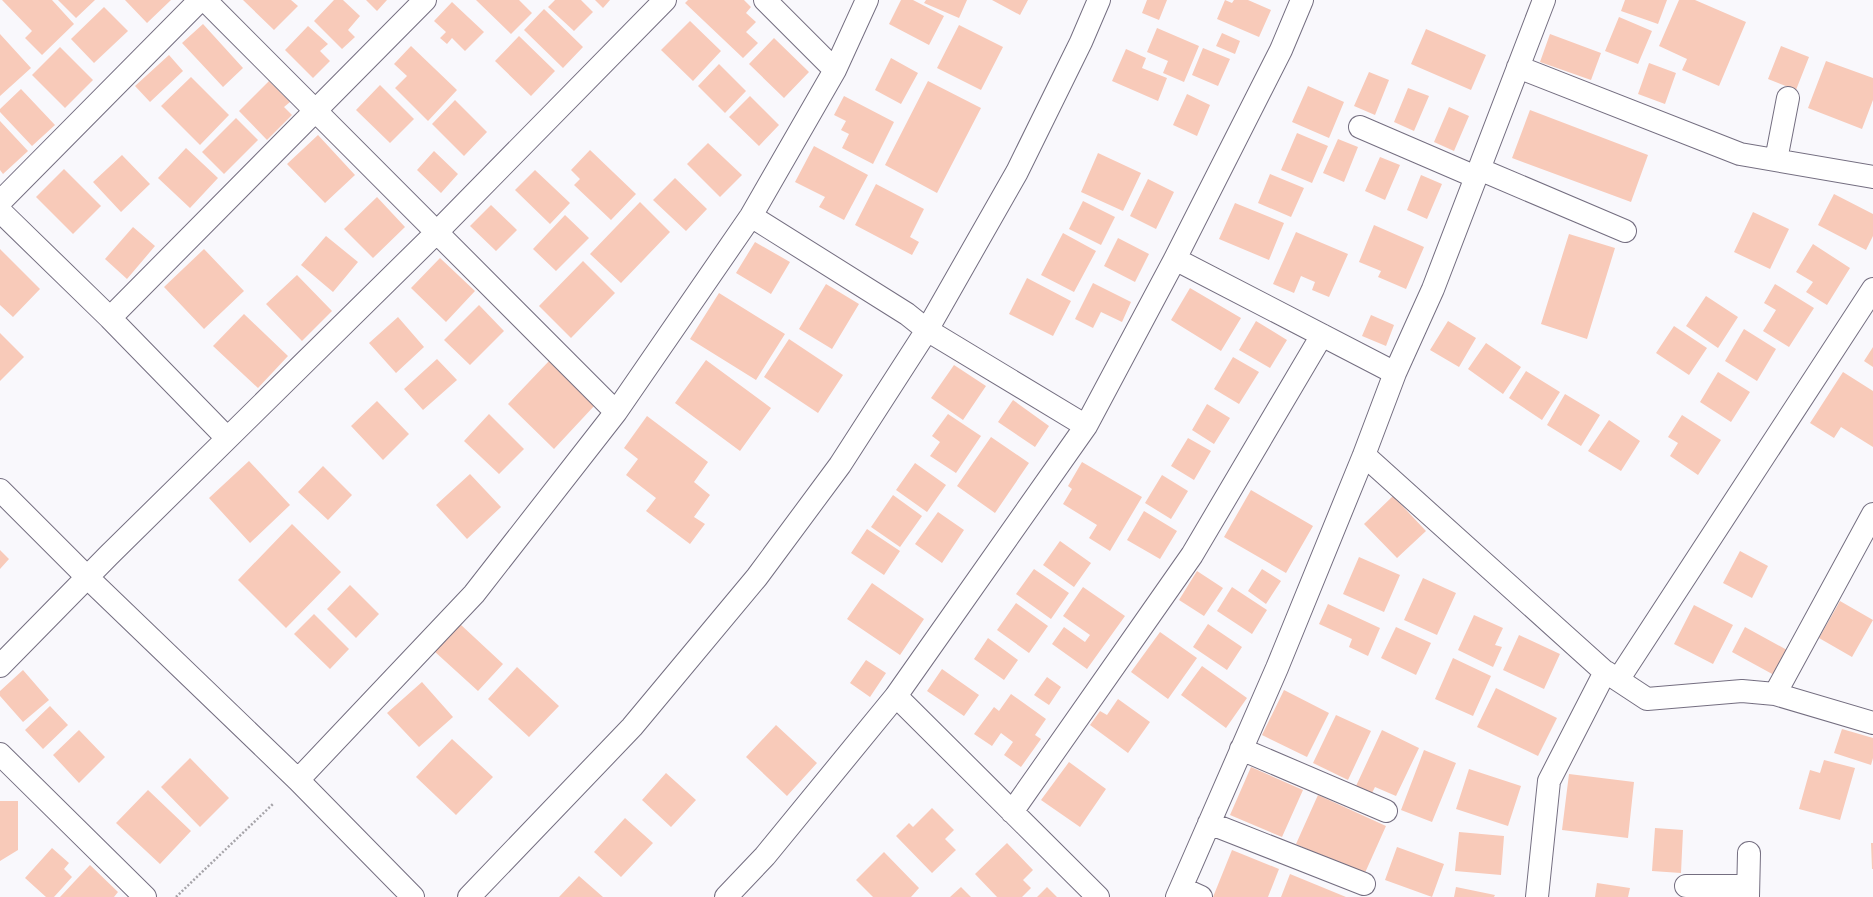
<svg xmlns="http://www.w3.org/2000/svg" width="1873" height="897" font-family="Helvetica,sans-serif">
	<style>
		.building { fill: #f8cab9 }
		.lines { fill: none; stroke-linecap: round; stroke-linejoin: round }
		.minor-casing { stroke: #746e80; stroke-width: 24 }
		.path { stroke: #a6a4a9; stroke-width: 2.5; stroke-dasharray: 2 2; stroke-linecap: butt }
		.minor { stroke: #fff; stroke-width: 22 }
	</style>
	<rect width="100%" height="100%" fill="#f9f8fc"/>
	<path class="building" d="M2,0H52L74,24L42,55L25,38L32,31Z
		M58,0H95L76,18Z
		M125,0H171L147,23Z
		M243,0H291L298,6L274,30Z
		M334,0H343L360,16L348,30L355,37L342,49L314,21Z
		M366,0H387L377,11Z
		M476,0H519L532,13L511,34Z
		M555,0H581L593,12L574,31L548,7Z
		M595,0H610L603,8Z
		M688,0H744L751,7L746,13L756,22L746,32L758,43L743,58L685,3Z
		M901,0H913L944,16L929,45L889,24Z
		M926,0H967L959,18L924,3Z
		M992,0H1028L1020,15Z
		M1147,0H1167L1159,20L1142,13Z
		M1225,0L1232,3L1234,0H1248L1271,10L1259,37L1217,19Z
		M1625,0H1667L1658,24L1621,11Z
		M1679,0H1695L1746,22L1719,86L1682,70L1687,59L1659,46Z
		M452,2L484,32L465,51L452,38L447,44L440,38L446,32L434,21Z
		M104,7L128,31L94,63L71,39Z
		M544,9L583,47L563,68L524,30Z
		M1619,17L1652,31L1638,64L1605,51Z
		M690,21L721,51L693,81L661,50Z
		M203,24L243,68L223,87L182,43Z
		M959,25L1003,47L981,90L937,68Z
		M308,26L328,44L320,51L330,61L313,78L285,50Z
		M1157,28L1199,46L1184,82L1163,73L1168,61L1147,52Z
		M1426,29L1486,55L1471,90L1411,64Z
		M1222,33L1240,41L1235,54L1216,46Z
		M0,34L31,68L0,96Z
		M1550,34L1601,53L1591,80L1540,62Z
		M519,36L555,71L531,96L495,61Z
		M774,38L809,72L784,98L749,64Z
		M411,46L457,90L428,121L395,88L407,76L394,64Z
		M1781,46L1809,57L1796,90L1768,79Z
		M60,47L93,80L65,108L32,75Z
		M1203,48L1230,59L1218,86L1192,75Z
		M1126,49L1146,58L1142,68L1167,78L1158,101L1112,81Z
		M169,55L183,71L150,102L135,86Z
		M891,58L918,73L901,104L875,90Z
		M1826,61L1873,78V100L1862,129L1808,108Z
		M1649,63L1676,73L1665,104L1638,94Z
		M719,64L746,91L725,113L698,86Z
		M1369,72L1389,80L1375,115L1354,106Z
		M191,77L229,115L200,145L161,106Z
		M269,81L290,102L284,107L292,115L267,140L239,111Z
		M928,81L981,108L937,193L885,165Z
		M380,85L414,119L390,143L356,110Z
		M1308,86L1344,102L1329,138L1292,122Z
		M1408,88L1429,96L1414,131L1394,122Z
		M21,89L55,125L32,146L0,112V109Z
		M1187,94L1210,105L1197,136L1173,125Z
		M750,96L779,125L759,146L729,117Z
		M844,96L894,122L873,164L842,148L849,134L841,130L846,121L834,115Z
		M455,100L487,132L464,156L432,124Z
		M1449,107L1469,116L1454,151L1434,142Z
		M1530,110L1648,155L1631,202L1512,158Z
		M236,118L258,140L224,174L202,152Z
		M0,121L28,151L3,174L0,170Z
		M1297,133L1328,146L1312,183L1281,170Z
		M318,135L355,175L325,203L287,164Z
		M1338,139L1358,147L1344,182L1323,173Z
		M708,143L742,175L720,197L687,164Z
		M814,146L868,175L844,220L819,207L825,197L795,182Z
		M186,148L218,178L190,208L158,178Z
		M590,150L636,194L611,220L574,185L580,179L571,170Z
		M434,151L458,174L441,193L417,170Z
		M1098,153L1141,173L1123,211L1081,192Z
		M122,155L150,184L121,212L93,182Z
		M1380,157L1400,165L1385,200L1365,191Z
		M64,169L101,206L73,234L36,197Z
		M535,170L570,203L550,224L515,190Z
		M1270,174L1304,188L1291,217L1258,203Z
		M1421,175L1442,184L1427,219L1407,210Z
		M675,178L707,209L686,231L653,200Z
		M1148,179L1174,192L1156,229L1130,216Z
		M876,184L924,209L910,237L919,242L912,255L855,225Z
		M1834,194L1873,214V236L1866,250L1818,225Z
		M377,197L405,227L373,258L344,229Z
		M1083,201L1115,217L1101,245L1069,229Z
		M640,202L670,232L621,283L590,254Z
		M1235,203L1284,223L1269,260L1219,239Z
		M491,205L517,230L496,251L470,226Z
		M1753,212L1789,229L1770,269L1734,252Z
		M565,215L589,238L556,271L533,249Z
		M1374,225L1424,247L1406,289L1378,277L1381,271L1359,262Z
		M133,227L155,246L127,279L105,259Z
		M1296,232L1348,254L1329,297L1312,290L1315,282L1301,276L1294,293L1273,284Z
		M1063,233L1096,251L1074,292L1041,275Z
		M1569,234L1615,248L1587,339L1541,324Z
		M326,236L358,262L333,292L301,265Z
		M1118,238L1149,254L1135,282L1104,266Z
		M755,242L790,262L771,294L736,273Z
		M1813,244L1850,268L1827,305L1806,292L1813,282L1796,272Z
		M0,249L40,289L13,317L0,305Z
		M204,249L244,291L204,329L164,287Z
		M440,258L475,291L446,322L411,288Z
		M583,261L615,293L571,338L539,306Z
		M297,275L332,311L302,341L266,304Z
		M1027,278L1071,301L1053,336L1009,314Z
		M1093,283L1131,302L1122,322L1101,312L1093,328L1075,319Z
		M826,284L859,304L832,349L799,329Z
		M1775,284L1814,308L1789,347L1763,331L1776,310L1764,303Z
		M1190,288L1241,318L1221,351L1171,320Z
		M719,293L785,334L756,380L690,339Z
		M1706,296L1738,317L1718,348L1686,326Z
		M479,305L504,331L470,365L444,340Z
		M244,314L288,356L258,388L213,346Z
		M1371,315L1394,325L1386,346L1362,336Z
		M398,317L424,347L396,373L369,343Z
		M1256,321L1287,340L1270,368L1239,350Z
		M1448,321L1476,338L1459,367L1430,350Z
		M1674,326L1707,348L1689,375L1656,353Z
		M1744,329L1776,349L1757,381L1725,361Z
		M0,333L24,357L0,381Z
		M789,339L843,375L818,413L764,377Z
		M1486,343L1521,367L1503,394L1468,369Z
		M1873,347V367L1864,361Z
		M1233,357L1259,372L1239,404L1214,389Z
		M437,359L457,380L423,410L404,389Z
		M706,360L771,408L740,451L675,403Z
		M549,361L595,405L554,449L508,404Z
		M954,365L986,386L963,420L931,398Z
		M1526,371L1560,392L1542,420L1509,398Z
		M1718,372L1750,392L1731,422L1700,402Z
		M1843,372L1873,391V447L1841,427L1834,438L1810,423Z
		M1565,394L1600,415L1581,446L1547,425Z
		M1013,400L1049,426L1035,447L998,422Z
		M377,401L409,434L383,460L351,426Z
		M1207,404L1230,418L1214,444L1192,430Z
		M489,414L524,449L499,474L464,441Z
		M948,414L981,436L956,473L930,456L940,442L932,436Z
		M1682,415L1721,440L1698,475L1670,456L1678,443L1668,437Z
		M647,416L708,462L694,482L710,495L694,517L705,524L690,544L646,511L656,498L626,475L638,459L624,448Z
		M1609,420L1640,441L1621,471L1588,451Z
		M991,437L1029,463L995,513L957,486Z
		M1188,438L1211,451L1194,480L1171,466Z
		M249,461L290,505L250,543L209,498Z
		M1082,462L1142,497L1110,551L1089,538L1097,525L1063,504L1072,489L1068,486Z
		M915,463L946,485L927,512L896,490Z
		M323,466L352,495L328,520L298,492Z
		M470,474L501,507L467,539L436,505Z
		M1162,475L1188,491L1171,519L1145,503Z
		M1251,490L1313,526L1286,573L1224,537Z
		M893,495L922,516L900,547L871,527Z
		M1393,496L1426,531L1397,558L1364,524Z
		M1144,511L1177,531L1160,559L1127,540Z
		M938,512L964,530L942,563L915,544Z
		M292,524L341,572L286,628L238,580Z
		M867,529L900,551L884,575L851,553Z
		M1060,541L1091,563L1074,587L1043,565Z
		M0,550L9,559L0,569Z
		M1740,551L1768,566L1752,598L1723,583Z
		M1359,557L1400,575L1384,612L1343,594Z
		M1034,569L1069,593L1051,619L1016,594Z
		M1262,569L1281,581L1266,604L1248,591Z
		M1197,571L1223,588L1204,616L1179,600Z
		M1423,578L1456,593L1437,635L1404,620Z
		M872,583L924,619L900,655L847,619Z
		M350,585L379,614L356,638L327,609Z
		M1083,587L1125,616L1087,669L1052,644L1064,627L1085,642L1090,635L1063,616Z
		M1232,587L1267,610L1252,634L1217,611Z
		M1840,601L1873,620L1852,657L1819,638Z
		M1016,603L1048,626L1029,653L997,630Z
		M1328,604L1380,628L1368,656L1349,647L1352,639L1319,624Z
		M1694,605L1733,625L1713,664L1674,644Z
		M314,614L349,649L330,669L294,634Z
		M1474,615L1503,628L1495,645L1502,647L1493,667L1458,650Z
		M460,624L503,664L478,691L434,651Z
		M1208,624L1242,647L1227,670L1193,647Z
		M1396,627L1431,643L1416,675L1381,658Z
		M1745,627L1787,650L1774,675L1732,652Z
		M1160,632L1197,658L1168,699L1131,672Z
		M1519,635L1560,654L1544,689L1503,670Z
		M988,638L1018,660L1004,680L974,659Z
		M1453,658L1491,676L1473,716L1435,699Z
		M866,660L886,673L870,697L850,683Z
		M1202,666L1247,698L1226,728L1181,695Z
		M517,667L559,706L529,737L488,699Z
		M942,669L979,695L964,716L927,691Z
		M23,670L49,700L23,722L0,696V691Z
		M1047,677L1061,687L1049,705L1034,695Z
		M422,682L453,717L419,747L387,713Z
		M1496,688L1557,718L1538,756L1477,727Z
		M1284,690L1329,713L1307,757L1262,735Z
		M1011,694L1046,719L1035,735L1041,739L1021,767L1004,755L1013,742L1001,733L992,746L974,734L994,707L999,711Z
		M1118,699L1150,722L1128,753L1090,725L1100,711L1107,715Z
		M50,706L68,725L43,749L25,730Z
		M1336,715L1371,731L1348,780L1313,763Z
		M776,725L817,763L787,796L746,757Z
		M1842,729L1873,738V758L1871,765L1834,753Z
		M79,730L105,757L79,783L53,755Z
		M1382,730L1419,748L1396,796L1375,787L1372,793L1356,786Z
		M452,739L493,777L456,815L416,777Z
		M1424,750L1456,763L1432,822L1401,810Z
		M190,758L229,798L200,827L161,787Z
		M1824,760L1855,768L1840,820L1799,809L1810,770L1820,773Z
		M1069,762L1106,789L1080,827L1041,800Z
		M1251,767L1303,790L1282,837L1230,815Z
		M1469,769L1521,786L1508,826L1456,809Z
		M666,773L696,800L671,827L642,800Z
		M1569,774L1634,782L1628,838L1562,830Z
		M148,790L191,831L160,864L116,823Z
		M1318,795L1386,826L1364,875L1296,844Z
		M0,801H18V850L0,861Z
		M932,808L954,830L945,839L956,850L932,873L896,836L909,823L913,827Z
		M625,818L653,843L621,877L594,852Z
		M1655,828L1683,830L1681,873L1652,871Z
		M1459,832L1504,836L1501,875L1455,871Z
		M1007,843L1033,870L1023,880L1031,888L1022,897H997L975,874Z
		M1871,843H1873V869H1872Z
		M1397,847L1444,864L1432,897L1385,880Z
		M52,848L69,863L64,869L72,877L54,897H46L25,878Z
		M1232,850L1279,869L1268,897H1213Z
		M884,852L919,888L911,897H873L856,880Z
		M90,865L118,892L114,897H60Z
		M1290,874L1346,897H1281Z
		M579,876L603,897H559Z
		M1597,883L1630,888L1628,897H1595Z
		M961,887L971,897H950Z
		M1047,887L1057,897H1037Z
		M1456,887L1495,895L1494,897H1454Z"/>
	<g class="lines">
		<g class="minor-casing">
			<path id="minor" d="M205,0L616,412
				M765,0L835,70
				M1518,67L1740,154L1873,177
				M1360,127L1476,177
				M1776,160L1788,98
				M1479,169L1625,231
				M0,202L200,0
				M0,211L110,318L227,438
				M751,216L907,314L927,330L1086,426
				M1175,259L1395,373
				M110,318L425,0
				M1364,455L1605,672L1549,781L1537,897
				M0,490L87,577L298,780L413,897
				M0,666L109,555L437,232L665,0
				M1606,672L1647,699L1742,691L1775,694L1873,723
				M1618,680L1873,289
				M1775,694L1873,514
				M896,696L1098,897
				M1241,749L1386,811
				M0,754L145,897
				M298,780L474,594L616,412L751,216L835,70L867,0
				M1012,812L1192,555L1322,335
				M1209,823L1364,884
				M1686,886H1748
				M1181,888L1201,897
				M469,897L632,727L757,577L840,465L927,330L1017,172L1081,42L1099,0
				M726,897L765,856L896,696L1086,426L1175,259L1281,50L1302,0
				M1177,897L1277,668L1364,455L1395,373L1433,289L1544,0
				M1748,897L1749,853"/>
		</g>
		<path class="path" d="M176,897L274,803"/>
		<use href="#minor" class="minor"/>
	</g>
</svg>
